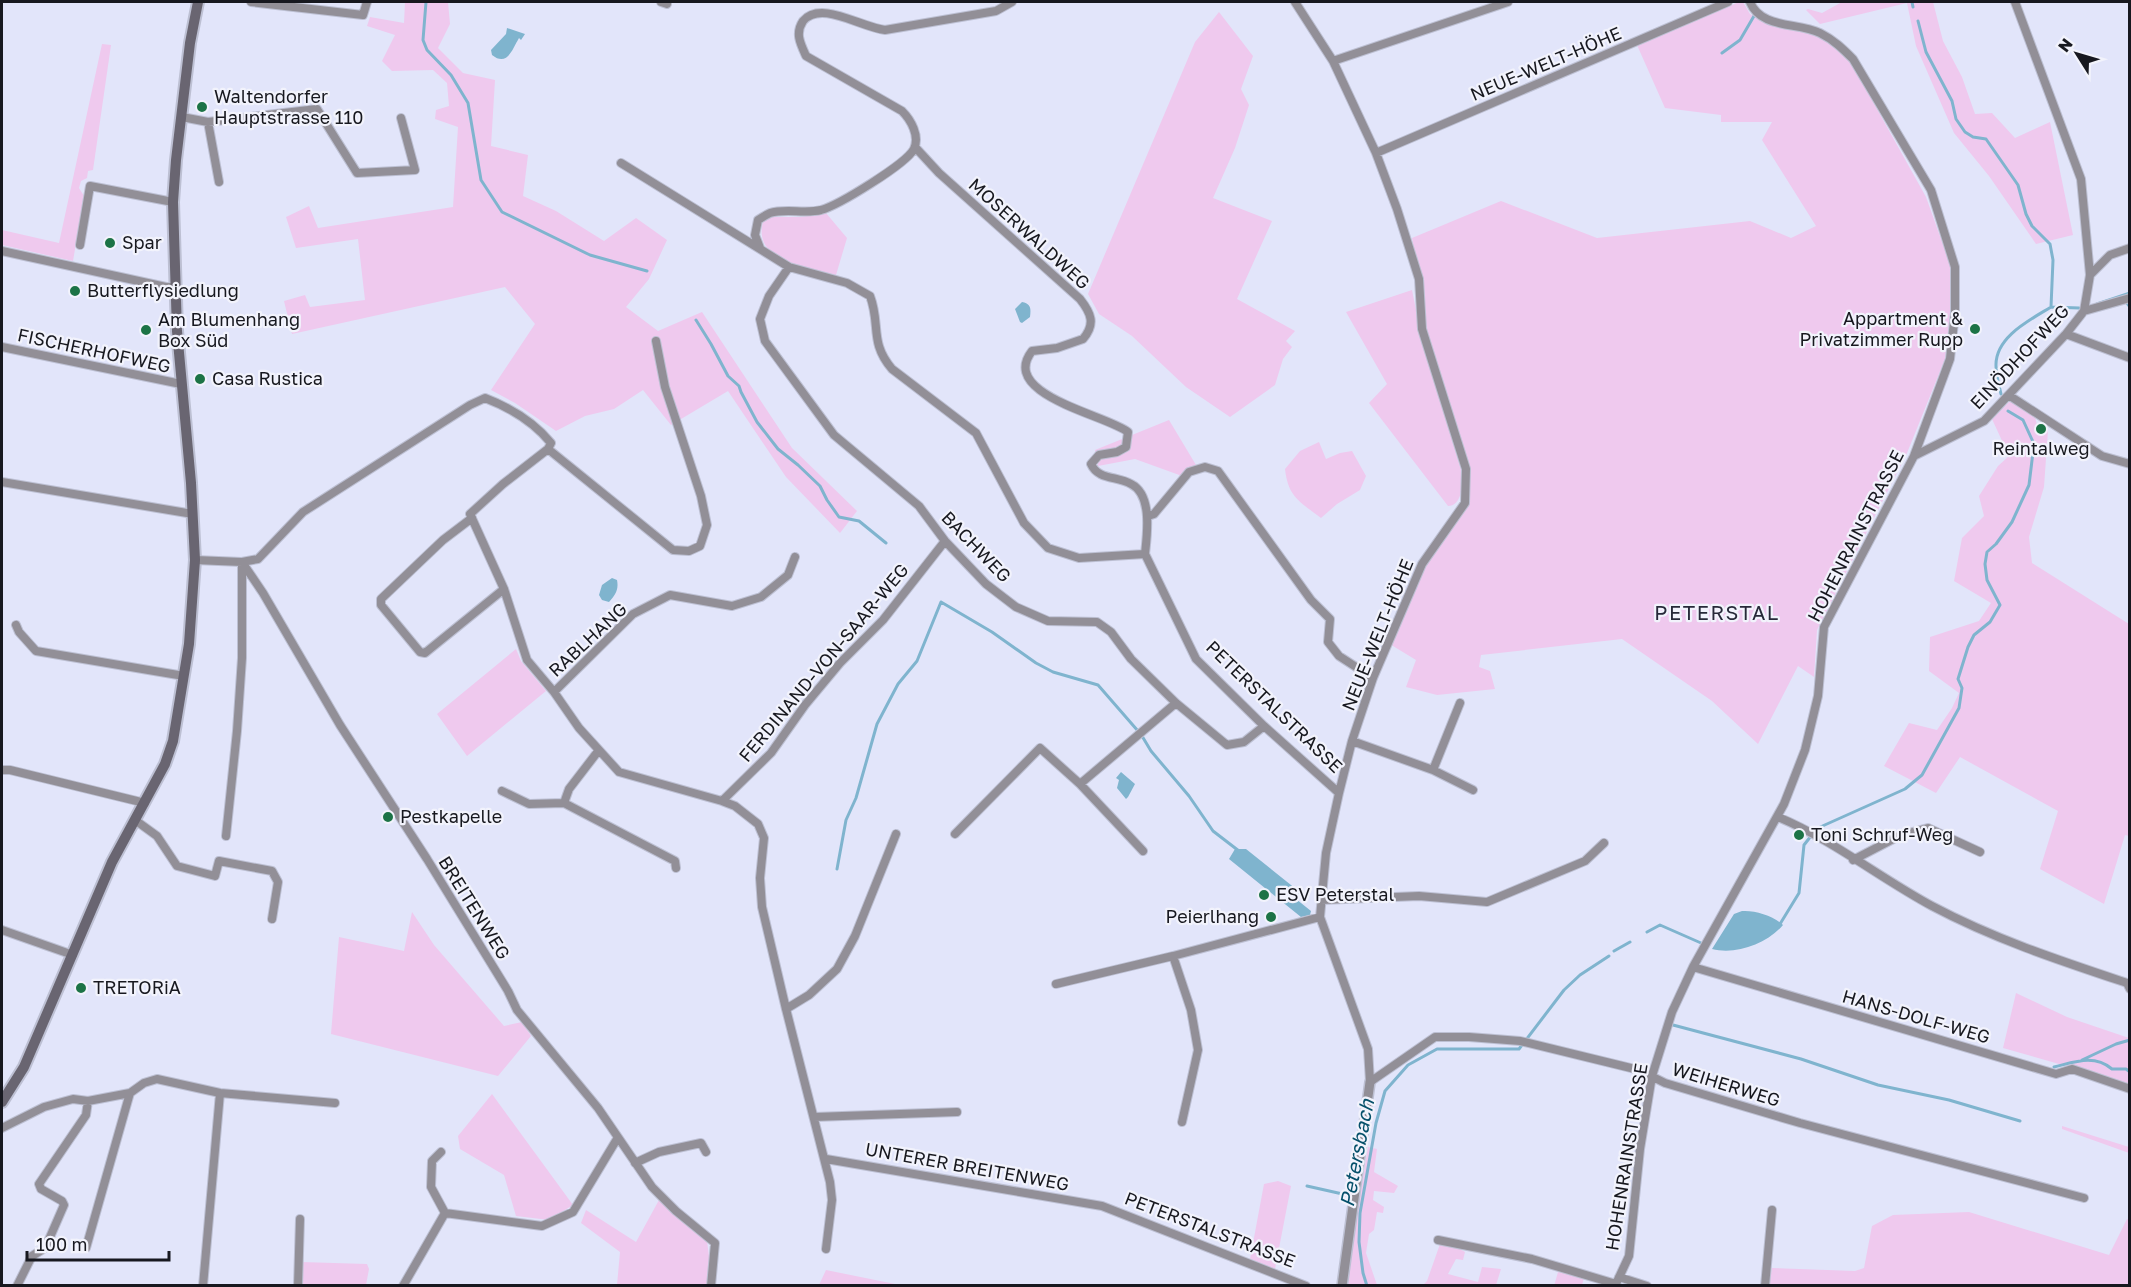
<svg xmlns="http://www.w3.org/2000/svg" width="2131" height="1287" font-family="'Golos Text',sans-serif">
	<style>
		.green { fill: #efc9ee }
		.water { fill: #7fb4ce }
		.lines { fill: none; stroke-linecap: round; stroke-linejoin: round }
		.stream { stroke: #7fb4ce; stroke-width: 3 }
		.minor-casing { stroke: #bdc0d3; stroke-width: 10 }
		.tertiary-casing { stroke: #bdc0d3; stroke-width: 12 }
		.secondary-casing { stroke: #bdc0d3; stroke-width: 14 }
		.minor { stroke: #928f97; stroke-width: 8 }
		.tertiary { stroke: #928f97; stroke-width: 9 }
		.secondary { stroke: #696571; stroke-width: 10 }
		.poi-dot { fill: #1c7346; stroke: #f2f3fc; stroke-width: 2 }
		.labels { text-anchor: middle; stroke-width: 4.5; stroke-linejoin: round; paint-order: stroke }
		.street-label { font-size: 18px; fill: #17181f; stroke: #f2f3fc }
		.poi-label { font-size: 18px; fill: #17181f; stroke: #f2f3fc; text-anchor: start }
		.neighbourhood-label { font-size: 20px; letter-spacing: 1.5px; fill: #272939; stroke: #f2f3fc }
		.water-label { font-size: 20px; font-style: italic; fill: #05506a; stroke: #f2f3fc }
	</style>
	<rect width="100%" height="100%" fill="#e2e5fa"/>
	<path class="green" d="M405,2H448L450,24L438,48L463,73L495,80L491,146L528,155L523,196L556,211L604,241L636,218L667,240L649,279L626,307L658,331L702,312L792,448L857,511L840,533L786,477L728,391L671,425L643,390L614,409L585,416L556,431L515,403L491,390L535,324L505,287L292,334L284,301L305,295L310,307L365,300L358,239L296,248L286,217L309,206L318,228L453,207L458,127L435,119L436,110L449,106L447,83L433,70L392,71L382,61L395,35L367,26L370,17L404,23Z
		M1739,2H1743L1750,14L1764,22L1818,35L1834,45L1853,66L1926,197L1951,267L1950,313L1945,359L1907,453L1817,630L1814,677L1798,666L1758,744L1712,701L1622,639L1481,655L1479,667L1490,671L1495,689L1437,695L1406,687L1416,660L1388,643L1422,564L1465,503L1466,469L1422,329L1419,279L1412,238L1501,201L1597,238L1750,221L1791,238L1816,226L1762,140L1772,122H1721V115L1665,108L1637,45Z
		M1842,2H1933L1943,41L1962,77L1975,114L1992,113L2015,138L2050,122L2073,235L2036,244L1989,176L1954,133L1916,46L1907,3L1820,24L1806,10L1808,9L1822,13Z
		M1219,12L1253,56L1241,89L1249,105L1235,148L1213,198L1272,221L1237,299L1295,331L1286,341L1292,347L1283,359L1275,385L1230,417L1186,387L1132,336L1099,314L1088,294L1195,42Z
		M102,44L111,45L93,170L88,171L87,178L81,181L79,188L84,196L73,261L2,245V230L59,243Z
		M826,213L847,238L836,275C809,267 752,262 763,222L769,217H801Z
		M1412,290L1421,335L1463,477C1462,488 1461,506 1448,506L1369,403L1387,384L1346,312Z
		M2011,400L2034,413L2038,429L2042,431L2048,430L2044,487L2029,537L2032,563L2129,624V836L2125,835L2104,904L2040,869L2058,811L1960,757L1936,793L1884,766L1909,723L1937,730L1952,708L1959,693L1929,671L1930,637L1979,621L1991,603L1954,581L1962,538L1984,516L1979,496L1998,466L2009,456L1992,419Z
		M1169,420L1196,465L1182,476L1135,459L1098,466L1095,450Z
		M1319,442L1326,459L1340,453L1352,451L1366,476L1360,490L1337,504L1321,518C1300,502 1288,497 1285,469L1300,451Z
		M516,649L521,661L546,691L467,756L437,714Z
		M412,912L434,945L504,1026L522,1022L531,1036L498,1076L331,1034L339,937L404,951Z
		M2016,993L2067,1017L2129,1038V1084L2003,1048Z
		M492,1094L573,1205L549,1220L516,1216L504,1175L460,1149L458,1136Z
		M2062,1126L2129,1147V1153L2062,1129Z
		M1368,1147L1377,1149L1374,1172L1398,1186L1394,1193L1374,1191L1373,1200L1384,1207L1383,1213L1377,1212L1374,1230L1369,1234L1366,1253L1377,1285L1348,1286L1351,1248Z
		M1278,1181L1291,1186L1275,1269L1250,1259L1264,1184Z
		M659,1200L707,1241L710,1264L708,1285H617L620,1252L581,1223L586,1210L636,1242Z
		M1969,1212L2109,1255L2127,1219L2129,1220V1285L1769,1286L1772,1268L1855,1271L1864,1268L1872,1226L1893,1215Z
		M1440,1244L1456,1247L1465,1252L1463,1260L1456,1259L1448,1274L1478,1282L1482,1267L1501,1269L1496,1285L1422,1286L1427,1281Z
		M301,1262L367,1264L369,1269L366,1285L300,1286Z
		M826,1270L900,1285H819Z
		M1558,1272L1584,1278L1582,1285L1554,1286Z"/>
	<path class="water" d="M507,28L525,34L521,40L519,38C512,50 507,67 492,55L491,50L506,34Z
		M1022,302C1031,304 1031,308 1030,317L1022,323L1020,322L1015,309Z
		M612,578L617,580C619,590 615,595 609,602L602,600L599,595L602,585Z
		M1121,772L1135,784L1128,797L1126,799L1117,788L1119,780L1116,778Z
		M1235,849H1246L1301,893L1296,899L1311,911L1310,915L1301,917L1229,859Z
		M1742,911C1755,910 1774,916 1783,925C1767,944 1736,955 1712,949L1734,914Z"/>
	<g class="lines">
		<path class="stream" d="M426,2L423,40L427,50L451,75L468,103L481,180L502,212L590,255L647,271
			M1912,2L1913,7
			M1918,21L1926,52L1952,101L1956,119L1965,132L1973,137L1986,139L2018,185L2026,214L2032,226L2050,244L2053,260L2051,307C2030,320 1995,337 1996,366C1996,375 1999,385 2001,394
			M1722,53L1740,40L1754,16
			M2127,303L2130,307
			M2097,304L2130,293
			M2051,307L2079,308
			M696,320L711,344L728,376L739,386L741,392L757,422L778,449L798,465L820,486L827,500L839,517L859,521L886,543
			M1142,736L1151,751L1189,796L1213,831L1239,851
			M1816,831L1818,828L1905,789L1922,775L1959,708L1962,688L1958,679L1968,647L1974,635L1990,622L2000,605L1987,580L1985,564L1987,552L1996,544L2012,522L2029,485L2034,444L2023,420L2008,411
			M837,869L846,820L856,798L877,724L898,684L917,661L941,602L992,632L1036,663L1053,672L1098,685L1138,731
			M1780,924L1799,893L1804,845L1811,836
			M1647,932L1660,925L1701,943
			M1614,951L1630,942
			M1673,1025L1801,1059L1878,1085L1949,1100L2020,1121
			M2082,1060L2116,1044L2130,1040
			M2054,1067C2075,1062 2094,1054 2112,1069H2126L2130,1072
			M1307,1186L1347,1195
			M1367,1286L1363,1273L1359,1242L1360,1213L1376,1123L1385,1091L1408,1065L1437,1049H1519L1564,990L1580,975L1609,956"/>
		<g class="minor-casing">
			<path id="minor" d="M251,2L363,15L367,2
				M661,2L667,4
				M1295,2L1333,61L1376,153L1397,209L1419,279L1422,329L1466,469L1465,503L1422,564L1373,678L1352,741L1339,793
				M1333,61L1508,2
				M182,117L208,122L317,109L357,173L415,170L401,118
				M208,122L219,182
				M915,147L939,173L1080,299C1091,313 1096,324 1083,339L1057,348L1032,351C998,395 1107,415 1128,432L1126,447L1117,452L1099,455L1091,464C1098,480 1117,476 1131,484C1153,495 1147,535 1145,554
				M1376,153L1728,2
				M621,163L789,267L847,283L870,296C881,325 869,342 892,369L976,433L1024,523L1048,548L1079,558L1145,554L1196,659L1264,726L1339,793L1326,853L1320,917L1368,1049L1370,1082L1435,1037H1469L1520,1041L1639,1070L1665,1083L1800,1123L2084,1198
				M80,245L90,186L173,202
				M760,248L755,235L758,220C761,218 766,215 770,213C785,208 805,214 821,210C839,205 906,164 914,149C920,136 911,120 902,111L806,56C800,43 795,33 803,21C821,0 860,27 885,30L996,11L1012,2
				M2,251L166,287H175
				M789,267L769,296L760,319L765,341L834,435L919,506L945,541L986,584L1016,607L1048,621L1097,622L1111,632L1131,659L1176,703L1227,745L1244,742L1264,726
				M2090,275L2110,255L2130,248
				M2084,311L2130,298
				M2066,334L2130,358
				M2,347L181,384
				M2010,396L2102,456L2130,464
				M548,449L673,550L689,551L700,546L707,525L701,496L665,387L656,341
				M1914,456L1984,421L2066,334L2084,311L2090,275L2081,179L2015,2
				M2,482L193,514
				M1148,516L1154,514L1189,472L1205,467L1218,471L1311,600L1330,619L1328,642L1339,656L1373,678
				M472,518L443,540L381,599V605L420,652L425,653L504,589
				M195,560L242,562L263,593L340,725L427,859L508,991L517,1010L598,1108L652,1187L676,1211L715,1243L711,1286
				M16,625L19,632L36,651L184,676
				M554,692L633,614L670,595L732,606L761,597L788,575L795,557
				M1352,741L1433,770L1473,790
				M2,770H10L145,803
				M1433,770L1460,703
				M1080,784L1176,703
				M502,791L529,804L564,803L569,789L599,750
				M722,801L771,753L805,705L840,663L883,620L945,541
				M564,803L675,861L676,868
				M1778,817C1833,840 1880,878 1932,906C1994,939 2061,961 2127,983L2130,989
				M135,820L157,836L177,866L215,876L219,861L272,871L278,882L272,919
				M955,834L1040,748L1080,784L1143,851
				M226,836L237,731L242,658V562L258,559L303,512L470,405L485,398C511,408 533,421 551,443L548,449L503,484L470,514L504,589L527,660L554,692L579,728L619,772L722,801L735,806L758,824L764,838L760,878L762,907L786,1009L830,1182L832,1200L826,1249
				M1853,860L1901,835L1928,828L1980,852
				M1321,900L1419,896L1487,902L1585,861L1604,843
				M2,930L73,955
				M1173,956L1191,1010L1198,1050L1182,1122
				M1693,967L2056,1074L2072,1069L2130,1089
				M1056,984L1173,956L1320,917
				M786,1009L809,995L837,969L855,936L896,834
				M814,1117L957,1112
				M2,1128L44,1107L73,1099L88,1101L130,1093L144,1083L157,1079L220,1093L335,1103
				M441,1152L432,1161L431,1187L445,1213
				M826,1159L1102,1206L1306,1286
				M635,1163L659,1152L701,1143L706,1152
				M1438,1240L1532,1259L1616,1284
				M86,1248L130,1093
				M1619,1277L1647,1286
				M17,1286L32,1256L45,1248L47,1244L64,1205L62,1201L41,1189L39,1184L86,1115L88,1101
				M203,1286L220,1093
				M298,1286L300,1219
				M403,1286L445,1213L542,1226L573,1212L617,1139
				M1615,1286L1629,1256L1640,1149L1652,1076L1672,1012L1693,967L1784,804L1805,750L1818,696L1824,627L1914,456L1950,359L1955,313V267L1931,190L1853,59C1843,49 1834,40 1820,33C1797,22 1761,29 1750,2
				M1765,1286L1772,1210"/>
		</g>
		<g class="tertiary-casing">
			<path id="tertiary" d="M1342,1286L1370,1082"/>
		</g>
		<g class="secondary-casing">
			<path id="secondary" d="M2,1102L24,1067L112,862L165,764L173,741L189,644L195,560L191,483L177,331L173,202L176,160L190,43L198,2"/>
		</g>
		<use href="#minor" class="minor"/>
		<use href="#tertiary" class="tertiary"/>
		<use href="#secondary" class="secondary"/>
	</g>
	<g class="poi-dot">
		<circle cx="202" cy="107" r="6"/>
		<circle cx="110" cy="243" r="6"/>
		<circle cx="75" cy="291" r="6"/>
		<circle cx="1975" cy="329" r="6"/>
		<circle cx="146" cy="330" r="6"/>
		<circle cx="200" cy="379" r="6"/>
		<circle cx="2041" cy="429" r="6"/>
		<circle cx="388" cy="817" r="6"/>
		<circle cx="1799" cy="835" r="6"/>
		<circle cx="1264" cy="895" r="6"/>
		<circle cx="1271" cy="917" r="6"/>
		<circle cx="81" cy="988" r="6"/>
	</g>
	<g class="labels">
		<g class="street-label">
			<text transform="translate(1546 64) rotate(-23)" y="6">NEUE-WELT-HÖHE</text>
			<text transform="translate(1029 234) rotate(42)" y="6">MOSERWALDWEG</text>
			<text transform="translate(94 351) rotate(12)" y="6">FISCHERHOFWEG</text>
			<text transform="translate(2020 357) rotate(-47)" y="6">EINÖDHOFWEG</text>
			<text transform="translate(1856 536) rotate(-63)" y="6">HOHENRAINSTRASSE</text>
			<text transform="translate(976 547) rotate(46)" y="6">BACHWEG</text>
			<text transform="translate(1378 635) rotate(-68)" y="6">NEUE-WELT-HÖHE</text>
			<text transform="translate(588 640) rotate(-43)" y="6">RABLHANG</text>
			<text transform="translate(824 663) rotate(-50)" y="6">FERDINAND-VON-SAAR-WEG</text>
			<text transform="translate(1274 707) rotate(44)" y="6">PETERSTALSTRASSE</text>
			<text transform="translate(474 908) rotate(58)" y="6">BREITENWEG</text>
			<text transform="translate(1916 1017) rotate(16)" y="6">HANS-DOLF-WEG</text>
			<text transform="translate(1726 1085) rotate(17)" y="6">WEIHERWEG</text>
			<text transform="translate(1627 1157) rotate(-81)" y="6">HOHENRAINSTRASSE</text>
			<text transform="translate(967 1167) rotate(10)" y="6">UNTERER BREITENWEG</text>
			<text transform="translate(1210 1230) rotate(21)" y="6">PETERSTALSTRASSE</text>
		</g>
		<g class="poi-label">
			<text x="214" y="103">Waltendorfer<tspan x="214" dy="21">Hauptstrasse 110</tspan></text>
			<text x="122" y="249">Spar</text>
			<text x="87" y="297">Butterflysiedlung</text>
			<text x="1963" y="325" text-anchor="end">Appartment &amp;<tspan x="1963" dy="21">Privatzimmer Rupp</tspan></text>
			<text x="158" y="326">Am Blumenhang<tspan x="158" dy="21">Box Süd</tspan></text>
			<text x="212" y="385">Casa Rustica</text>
			<text x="2041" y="455" text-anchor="middle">Reintalweg</text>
			<text x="400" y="823">Pestkapelle</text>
			<text x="1811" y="841">Toni Schruf-Weg</text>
			<text x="1276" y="901">ESV Peterstal</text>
			<text x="1259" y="923" text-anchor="end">Peierlhang</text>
			<text x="93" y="994">TRETORiA</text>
		</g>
		<g class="neighbourhood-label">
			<text x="1717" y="620">PETERSTAL</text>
		</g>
		<g class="water-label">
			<text transform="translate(1357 1153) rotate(-79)" y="7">Petersbach</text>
		</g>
	</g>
	<rect width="2131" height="1287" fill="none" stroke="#17181f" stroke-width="6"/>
	<g transform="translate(2077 54) rotate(307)" stroke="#f2f3fc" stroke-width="4.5" paint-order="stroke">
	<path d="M0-4.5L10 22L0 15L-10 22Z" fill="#17181f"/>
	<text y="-9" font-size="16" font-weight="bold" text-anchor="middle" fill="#17181f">N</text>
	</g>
	<path d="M27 1251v9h142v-9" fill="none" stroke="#17181f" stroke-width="3"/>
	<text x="36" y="1251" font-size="18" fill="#17181f" stroke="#f2f3fc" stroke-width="4.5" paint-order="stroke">100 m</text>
</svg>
